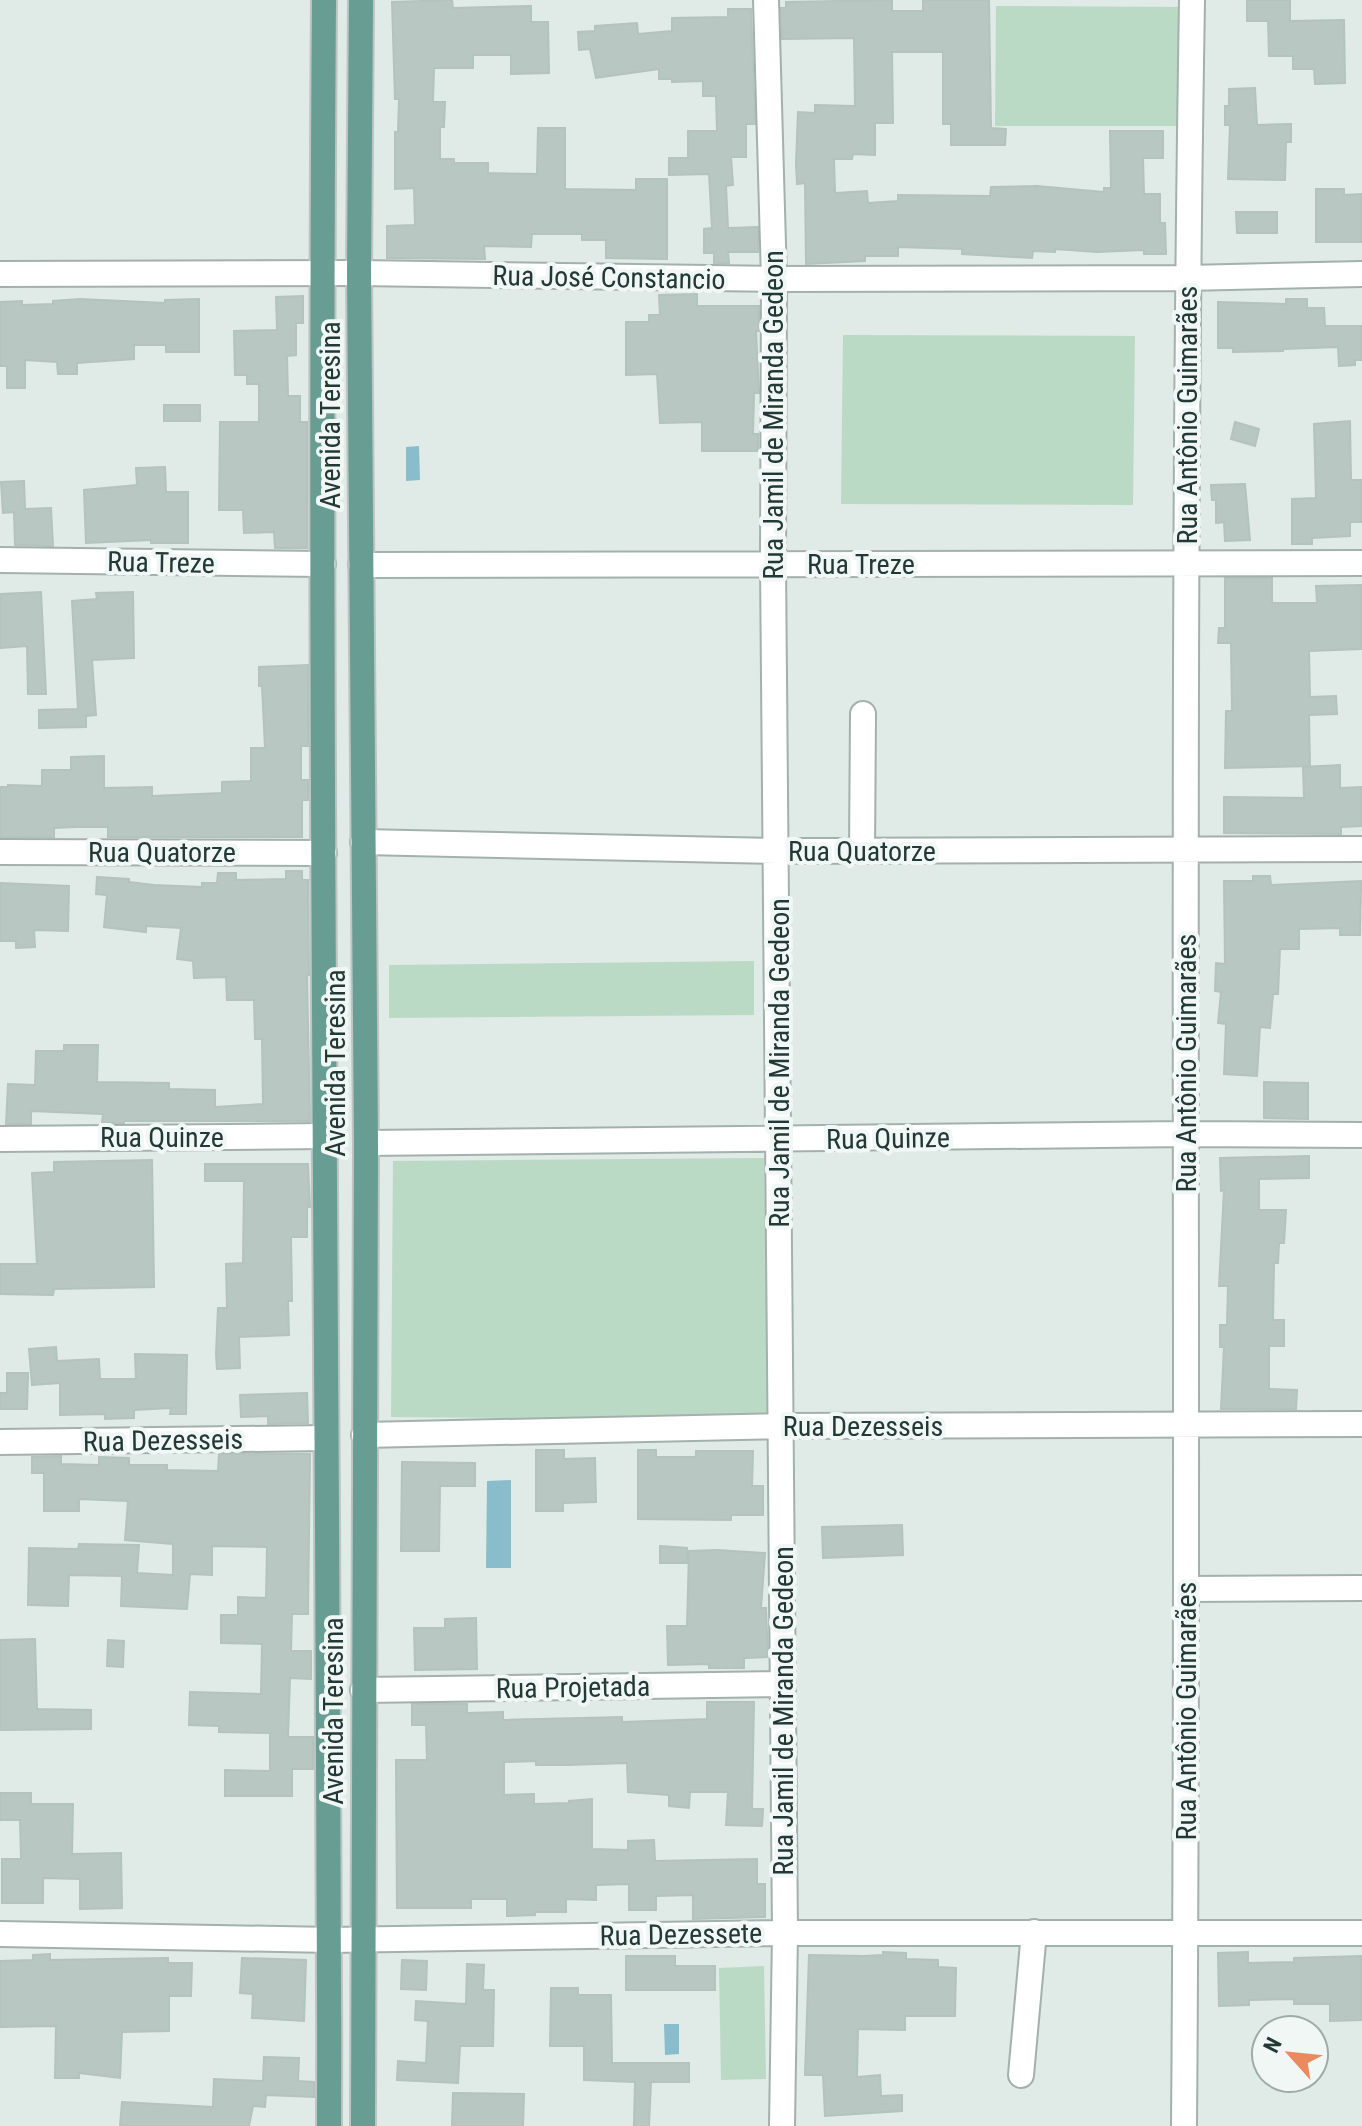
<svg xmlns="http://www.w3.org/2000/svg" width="1362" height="2126" font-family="'Roboto Condensed',sans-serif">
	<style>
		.green { fill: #badac5 }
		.water { fill: #8abdcc }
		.building { fill: #b8c7c2; stroke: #b3c3bd; stroke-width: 2 }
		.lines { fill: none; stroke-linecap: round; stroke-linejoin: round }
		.minor-casing { stroke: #a3b1ad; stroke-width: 28 }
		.major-casing { stroke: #bdc4c2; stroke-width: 28 }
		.minor { stroke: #fff; stroke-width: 24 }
		.major { stroke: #679d93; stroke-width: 24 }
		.labels { text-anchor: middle; stroke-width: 8; stroke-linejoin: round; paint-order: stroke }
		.street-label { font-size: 28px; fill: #223935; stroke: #f0f7f4 }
	</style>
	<rect width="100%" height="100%" fill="#e0eae6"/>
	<path class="green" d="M996,6L1182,7L1181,126H995Z
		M843,335L1135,336L1133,505L841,504Z
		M754,961V1015L389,1018V965Z
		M764,1158L769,1420L391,1417L393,1161Z
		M764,1966L766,2079L721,2080L719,1968Z"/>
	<path class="water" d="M419,446L420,480L406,481V447Z
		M511,1480V1568H486L487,1481Z
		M664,2024H679V2054L665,2055Z"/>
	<path class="building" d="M452,0L453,8L531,6V22H548L549,73L511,74V55H473V68H434L433,102H445L444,127H440V159H454V163H488V173L537,174L538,128H565V189L636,190V179H667V259L606,258V240H582V234H532L531,247L484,246L485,259L387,258V226L415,225L414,188L395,189V132H398L399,99H395L392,2Z
		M892,0V11H923V0H989L991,128L1006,129L1005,145H951V124H943V52H892L893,123H875V155L853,154L852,159H834L835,193L867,191L868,203L898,201V195L990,196L991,187L1037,186L1104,192V188H1111L1110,131H1163V158H1143L1144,194H1160V223H1165L1166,254H1144V250L1097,252L1055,249V252L1033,251L1032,258L962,254V249L898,247V256H865V261L806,264L805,183L797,184L796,164L798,112L815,113V105L855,106L854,38L782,39L781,8H786V2Z
		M1247,0H1290V21L1344,20L1345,83L1315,84L1314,69H1293V56H1269L1268,21H1247Z
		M728,9H751L755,124H746V157H731L733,185L726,186L728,228L758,227V252H728L729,263H714V253H704V229L712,228L709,174L669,175V158H688V131H717L716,96H703V81L672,82V79H659V69L596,78L590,49L579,50L578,32L595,31V26L637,23L638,34L672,31V18L728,17Z
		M1255,88L1257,125L1291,124V142H1286L1285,180L1228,179L1230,125H1225V106H1229V89Z
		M1316,189H1344V195L1362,194V242H1316Z
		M1236,212H1277V233H1237Z
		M697,294V306H759V331H756L759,393H754L753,434H758V451H702V422L660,423L657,374L626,375V322H649V315H660L659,295Z
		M303,296V323H296V355L287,356L288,396H300V422H307V548H275L274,532L244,533L243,510H219L220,422H259V384H247V375H235L234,331L277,330L276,297Z
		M80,299L165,303V300L199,299V352H166V345H134V359L77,363V374H58L57,362L25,360V388H7V366H0V302L22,301V305L53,304V301Z
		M1286,299H1307V308H1324L1325,326H1362V360H1355V365L1339,366L1338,347L1283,349V351L1233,352V348H1218V302L1286,304Z
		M164,405H200V421H164Z
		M1350,421L1351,480H1362V522H1350V536L1312,538V544H1292V499L1316,498L1314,424Z
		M1235,422L1259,429L1255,446L1231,439Z
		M165,467L166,492H188V543H151V540L86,543L84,490L137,485L136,468Z
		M24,481L25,509L51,508L53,546L15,545L14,512L3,513L1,482Z
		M1245,484L1250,540L1225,541L1224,522L1216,523V500H1212L1211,485Z
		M1225,578H1272V603H1317L1316,586L1362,585V649L1309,651L1310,697L1336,696L1337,714L1309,715L1310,766L1225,768L1226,711H1232L1231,643H1218L1219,628H1225Z
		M41,592L46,694H28L27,646L0,648V594Z
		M133,592L134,658L92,660L96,715L86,716V727L39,728V710L78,709L72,601L97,599L96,593Z
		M308,665V746H301V780H308V800H302V837H108V827H76L54,828V837H0V787H8V785L42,786V770H71V757L104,756V788L152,787V796L222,793V782L251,781V748H265L262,686H259V667Z
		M1340,765V788L1362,787V826L1341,827V834L1224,833V797L1304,798L1303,767Z
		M286,871H302V880H308L309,975H307L310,1121H124V1123H102L103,1114L31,1111V1124H6L8,1084L35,1085L36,1051H64V1045H98L97,1082L169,1083V1089L215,1090V1107L263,1104L262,1039H255L254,1000H227L226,977L194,978L193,961L177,959L181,928L146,926V932L104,927L107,895L96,894L97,877L129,879V882L154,885L202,887V883H217L218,873H236V880L286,879Z
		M1253,876H1270L1271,885L1361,881L1360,935H1340V928L1299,929V949H1280L1278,994H1273L1270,1028L1260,1027L1257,1076L1224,1074L1226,1024L1218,1023L1221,992L1215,991L1216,963L1225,964L1224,881H1253Z
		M0,883L69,886L68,931L34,930L35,947L16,948V941H0Z
		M1264,1082L1308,1083V1119L1264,1118Z
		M1309,1156V1178L1259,1179V1210H1286L1284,1243H1279L1278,1263H1274L1273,1320H1284V1346H1269V1389L1297,1390L1296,1409H1221L1224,1347H1220V1325H1227L1228,1286H1219L1224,1190L1221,1191L1220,1158Z
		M152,1160L154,1287L54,1289L53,1295L0,1294V1264H37L32,1173L54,1172V1162Z
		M205,1164H308L310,1207H307V1237H291L292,1301H288L289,1335L239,1337L240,1368L217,1369L216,1354L218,1308H227L226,1264L243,1263L244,1181H205Z
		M56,1347L57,1361L99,1359L100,1379H136L135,1354L187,1355L186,1414H170L171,1408L134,1410V1418L105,1419V1414L60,1415V1383L32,1385L29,1349Z
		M7,1373H28L27,1409H0V1393H7Z
		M307,1393L308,1423L268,1424V1416L241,1417L240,1395Z
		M536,1450H564V1459L595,1458L596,1502L563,1503V1511H536Z
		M638,1450H656V1457H696V1451H753L752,1486H763V1515H731V1520L638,1519Z
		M219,1454H310L308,1614H292L291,1651H311V1679L290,1678L288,1737H313V1769H292V1796H225V1770L270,1771V1733L219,1732V1726L189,1725L190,1692L261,1694L262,1644L221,1643V1615H238V1597L266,1598L267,1547L212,1546V1575L190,1574L187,1609L121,1606L122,1576L69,1575L68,1606L28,1605L29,1548L78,1549L79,1544L139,1545L137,1573L173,1575V1544L125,1540L128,1501L79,1499V1511H44V1473H32V1457L61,1456V1464L99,1465V1457L129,1458V1465H167V1470L218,1471Z
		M402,1462L475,1463V1486H440L439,1551H401Z
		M902,1525L903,1555L823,1558L822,1527Z
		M660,1546L687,1548V1563H660Z
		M717,1550L765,1553L761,1608H766L768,1657L744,1658V1668H709V1664L668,1665L667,1626H687L689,1551Z
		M476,1618L477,1669L415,1670L414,1628H445V1619Z
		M35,1639L37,1709L91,1710V1729L0,1730V1640Z
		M108,1640L124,1641L123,1667L107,1666Z
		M707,1702H754L752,1809H763L762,1826L726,1825L728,1792H690L689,1808L669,1806V1795L628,1792L627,1763L567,1765H536V1761L504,1762V1795L534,1794V1804L569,1803V1801L592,1799V1849L628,1850V1841L654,1840L655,1861L757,1859V1884H765V1917L693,1919V1895L656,1896V1910H629V1884L596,1885V1900L566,1899V1912H535V1915L507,1916V1899H471V1908H397L396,1760H427L426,1725H412V1704H467V1713L503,1712V1720L622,1717V1722L707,1719Z
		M0,1793H31V1804H73L72,1854L121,1853L122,1908L80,1909V1879L43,1878V1903H2V1859H21L20,1820H0Z
		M883,1952L906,1953V1959L938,1960V1967L956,1968L955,2016H905V2030L858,2029L857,2077L880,2075L881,2096L902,2095V2111L825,2116L823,2075H805L809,1955L864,1956L883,1955Z
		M1248,1952V1963L1294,1962V1958L1362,1956V2020L1330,2021V2004H1294V1999L1249,2000V2005L1219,2006L1218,1953Z
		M50,1954V1960L168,1958V1963H192L191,1996H169V2031L122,2032L120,2078L79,2073V2078H55L56,2026L0,2027V1961L33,1960V1955Z
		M626,1956H675V1966H715V1990H626Z
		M242,1958L306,1960L304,2021L252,2018L253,1994L240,1993Z
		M402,1960L427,1961L426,1990L401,1989Z
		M467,1964L484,1965L483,1990H494L493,2046H460L458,2083L397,2080L398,2061L426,2063L428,2021L415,2020L416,2001L466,2004Z
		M551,1988H578V1995H611L612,2063H689V2082H651L649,2126H634L635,2082L584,2080V2046H550Z
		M264,2057L299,2058L298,2081L314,2082V2097L266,2095L265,2107L253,2106L249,2126H120L122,2102L213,2107L214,2079L263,2081Z
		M453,2093L524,2094L523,2126H452Z"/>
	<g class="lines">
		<g class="minor-casing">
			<path id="minor" d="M766,0L774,279L773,564L785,1933L782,2126
				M0,274L359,273L774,279L1187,278L1362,274
				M0,560L323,564
				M361,565L1362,563
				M363,842L777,851L1362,849
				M862,851L863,714
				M0,852L324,853
				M0,1139L325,1136
				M366,1143L1187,1134L1362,1135
				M364,1435L782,1426L1362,1424
				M0,1442L326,1438
				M1186,1589L1362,1588
				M363,1690L782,1684
				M0,1934L331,1940L785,1933H1362
				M1021,2075L1034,1932
				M1184,2126C1190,1417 1180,709 1192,0"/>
		</g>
		<g class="major-casing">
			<path id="major" d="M324,0C320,506 324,1011 327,1517C327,1720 330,1923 329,2126
				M361,0L359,273L366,1143L363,2126"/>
		</g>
		<use href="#minor" class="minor"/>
		<use href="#major" class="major"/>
	</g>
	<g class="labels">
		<g class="street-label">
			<text transform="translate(609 277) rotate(1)" y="10">Rua José Constancio</text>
			<text transform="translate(330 415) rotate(-90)" y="10">Avenida Teresina</text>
			<text transform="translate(773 415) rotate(-90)" y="10">Rua Jamil de Miranda Gedeon</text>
			<text transform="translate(1187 415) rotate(-90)" y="10">Rua Antônio Guimarães</text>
			<text transform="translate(161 562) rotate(1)" y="10">Rua Treze</text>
			<text x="861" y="574">Rua Treze</text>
			<text x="862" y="861">Rua Quatorze</text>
			<text x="162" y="862">Rua Quatorze</text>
			<text transform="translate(335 1063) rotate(-90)" y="10">Avenida Teresina</text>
			<text transform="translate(779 1063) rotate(-90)" y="10">Rua Jamil de Miranda Gedeon</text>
			<text transform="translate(1186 1063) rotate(-90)" y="10">Rua Antônio Guimarães</text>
			<text x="162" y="1147">Rua Quinze</text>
			<text transform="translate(888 1138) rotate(-1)" y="10">Rua Quinze</text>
			<text x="863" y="1436">Rua Dezesseis</text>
			<text transform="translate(163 1440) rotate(-1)" y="10">Rua Dezesseis</text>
			<text transform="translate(573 1687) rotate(-1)" y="10">Rua Projetada</text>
			<text transform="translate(333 1711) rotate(-90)" y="10">Avenida Teresina</text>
			<text transform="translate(783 1711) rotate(-90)" y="10">Rua Jamil de Miranda Gedeon</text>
			<text transform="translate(1186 1711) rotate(-90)" y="10">Rua Antônio Guimarães</text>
			<text transform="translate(681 1934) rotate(-1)" y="10">Rua Dezessete</text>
		</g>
	</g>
	<g transform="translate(1290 2054) rotate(297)"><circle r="38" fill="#f0f7f4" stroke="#9eaba8" stroke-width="2"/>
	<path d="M0-6L14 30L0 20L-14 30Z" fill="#e98b5e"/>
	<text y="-12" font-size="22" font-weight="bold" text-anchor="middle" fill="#223935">N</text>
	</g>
</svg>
